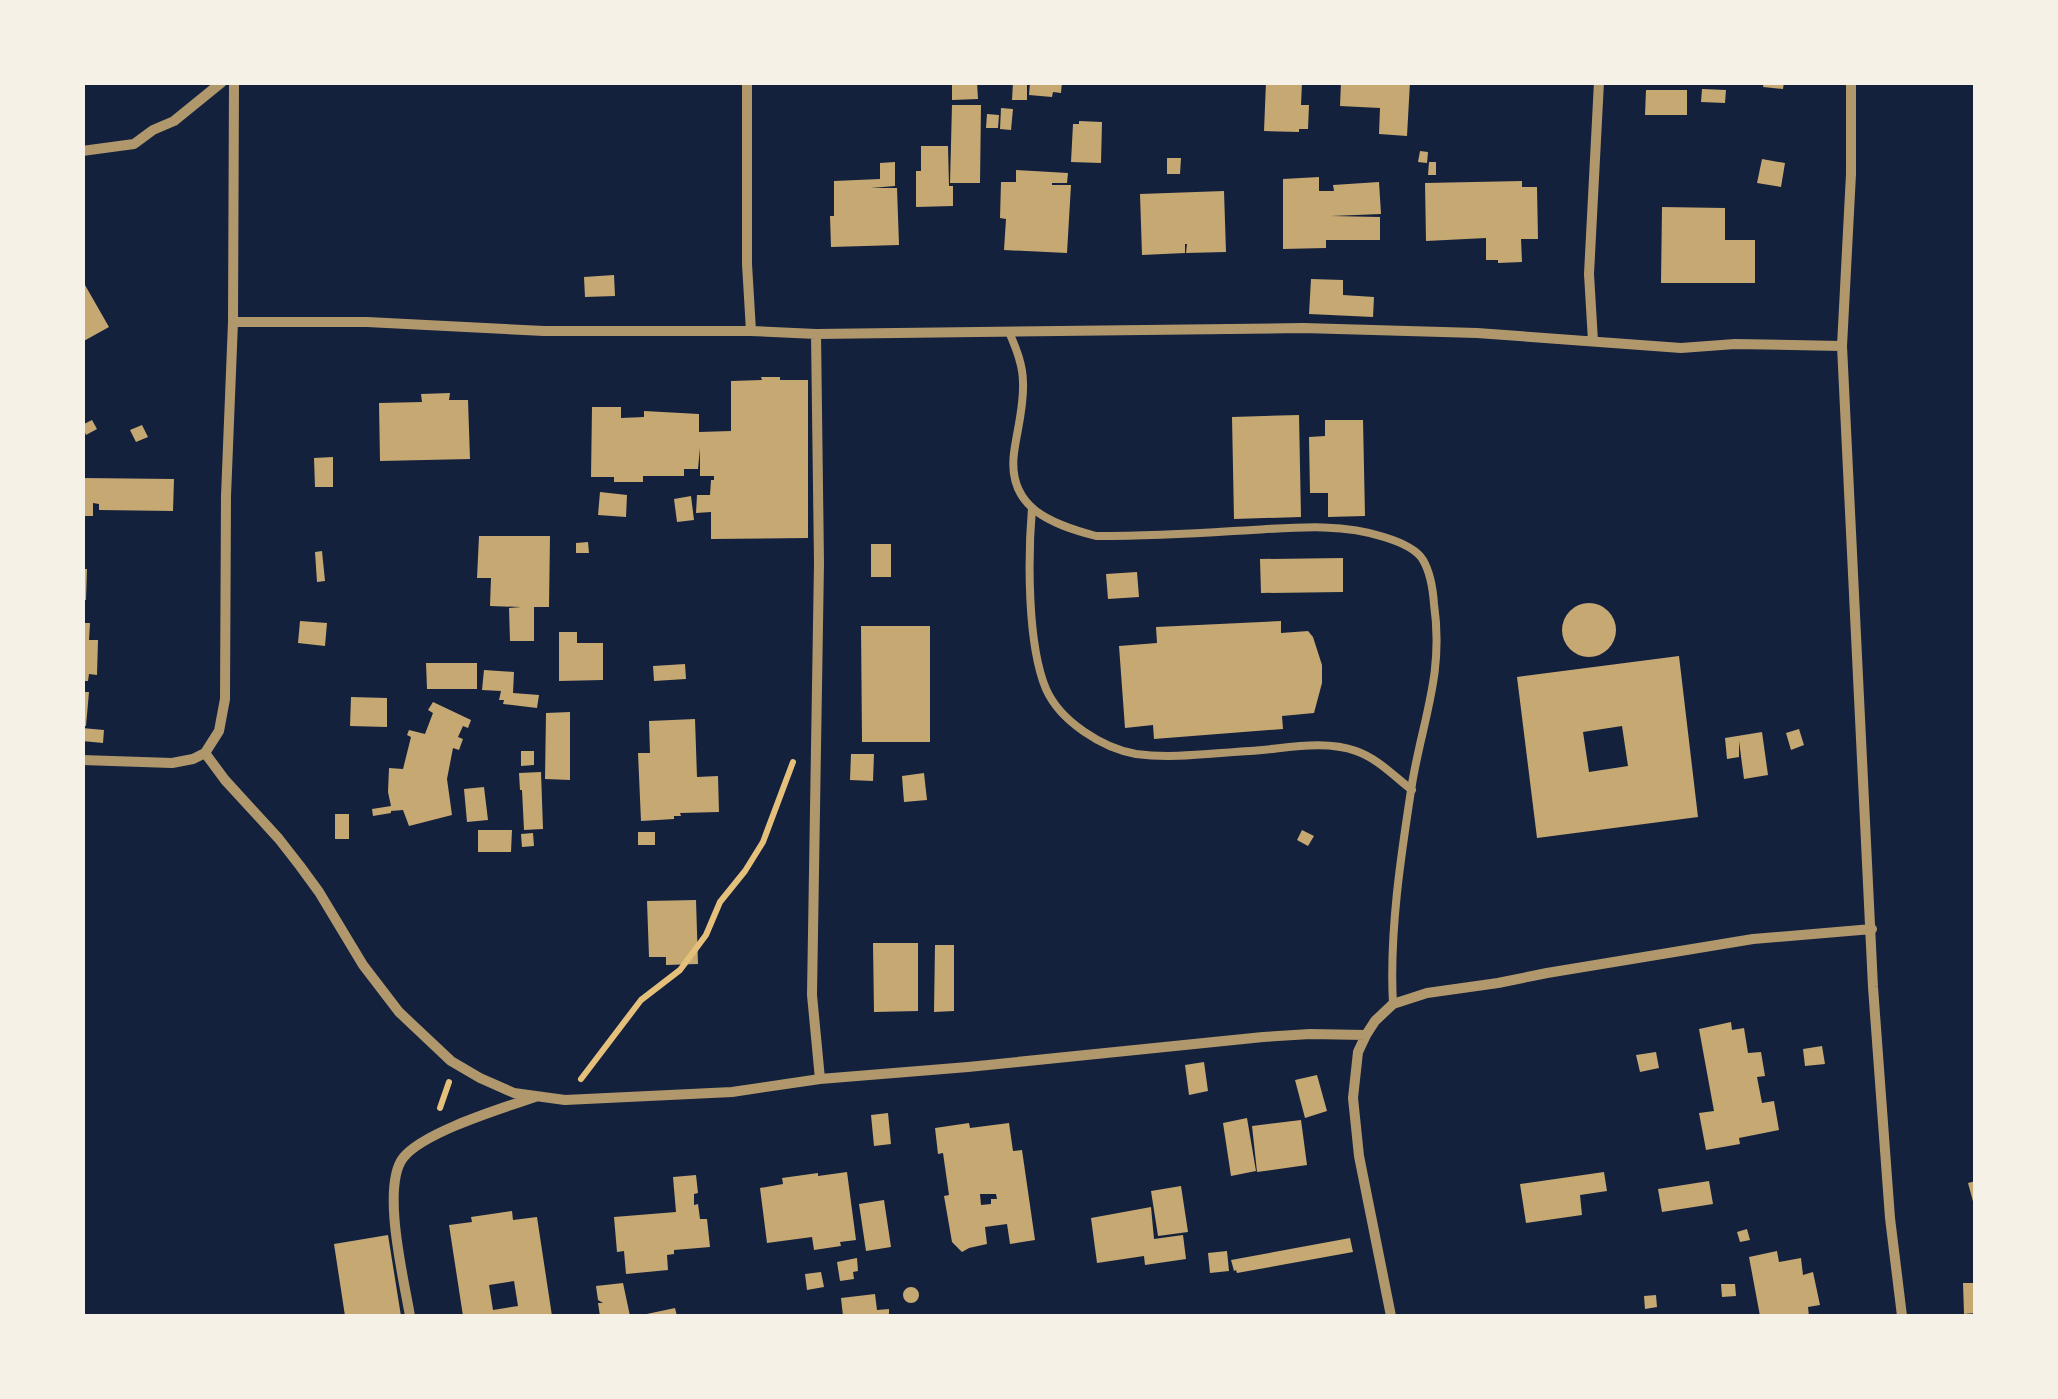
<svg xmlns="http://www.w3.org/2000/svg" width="2058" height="1399" font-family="Lora,serif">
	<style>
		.building { fill: #c6a872; fill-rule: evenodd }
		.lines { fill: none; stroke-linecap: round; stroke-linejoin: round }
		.path { stroke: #e5c07b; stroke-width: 6 }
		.service { stroke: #b1986c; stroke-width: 8 }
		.minor { stroke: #b1986c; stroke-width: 10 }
	</style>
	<rect width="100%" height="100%" fill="#14213d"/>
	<path class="building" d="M952,82H977L978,99L952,100Z
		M1013,82H1027V100H1012Z
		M1030,82H1062L1061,93L1053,92L1052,97L1029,95Z
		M1266,82H1302L1301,105H1309L1308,129H1299V132L1264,131Z
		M1341,82H1410L1407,136L1379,134L1380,108L1340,106Z
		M1764,82H1784L1783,89L1763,87Z
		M1702,89L1726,90L1725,103L1701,102Z
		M1646,90H1687V115H1645Z
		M952,105H981L980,183H950Z
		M1001,108L1013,109L1011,130L1000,129Z
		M987,114L999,115L998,128H986Z
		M1079,121L1102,122L1101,163L1071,162L1073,124H1079Z
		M921,146H948L949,186H953V206L916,207V171H921Z
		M1420,151L1428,152L1427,163L1418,162Z
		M1167,158H1181L1180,174H1167Z
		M1762,159L1785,163L1781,187L1757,183Z
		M895,162V186L871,188H897L899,245L831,247L830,216H834V181L880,179V163Z
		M1429,162H1436V175H1428Z
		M1016,170L1068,173L1067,183H1052V185H1071L1067,253L1004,250L1006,219L1000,218L1001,182H1016Z
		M1319,177V191H1334L1333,185L1379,182L1381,214L1331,216L1380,217V240H1326V248L1283,249V179Z
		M1522,181V187H1537L1538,239H1521L1522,262L1498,263V260H1486V238L1426,241L1425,183Z
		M1224,191L1226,252L1186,253L1187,244H1185V253L1142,255L1140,194Z
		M1662,207L1725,208V240H1755V283H1661Z
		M614,275L615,296L585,297L584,277Z
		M1311,279L1343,280V295L1374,297L1373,317L1309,314Z
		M85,285L109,327L82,342V286Z
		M761,377H780V380H808V538L711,539V512L696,513L697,495H710L711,480H714V476H700V448L698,469H684V476H643V482H614V477H591L592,407H621V418L644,417V411L699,414V432L731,431V381L762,380Z
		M450,393L449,400H468L470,459L380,461L379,403L422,402L421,394Z
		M1299,415L1301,517L1234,519L1232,417Z
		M92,420L97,429L86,435L82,425Z
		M1325,420H1363L1365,516L1328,517V493H1310L1309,437L1325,436Z
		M142,425L148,437L136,442L130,430Z
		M333,457V487H315L314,458Z
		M82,478L174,479L173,511L99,510V504L93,503V516H82Z
		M600,492L627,495L626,517L598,515Z
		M691,496L694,520L677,522L674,499Z
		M479,536H550L549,607H534V641H510L509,608L521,607L490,606L491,578H477Z
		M588,542L589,553H576V543Z
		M871,544H891V577H871Z
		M322,551L325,581L317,582L315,552Z
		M1343,558V592L1261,593L1260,559Z
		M82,569H87L86,600H82Z
		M1137,572L1139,597L1108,599L1106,574Z
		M1562 630a27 27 0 1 1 54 0a27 27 0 1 1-54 0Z
		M300,621L327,623L325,646L298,643Z
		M1281,621V633L1308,631L1313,637L1322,665V683L1314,713L1282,716L1283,729L1154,739L1153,725L1125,728L1119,646L1157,643L1156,627Z
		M82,623H90L89,640H98L97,675L89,674L88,681H82Z
		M861,626H930V742H862Z
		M559,632H577V643H603V680L559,681Z
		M1679,656L1698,817L1537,838L1517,677ZM1622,726L1628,766L1589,772L1583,732Z
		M426,663H477V689H427Z
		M685,664L686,679L654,681L653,666Z
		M484,670L514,672L513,693L539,695L537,708L503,704L504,700H499L501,691L482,690Z
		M82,692H89L86,726H82Z
		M351,697L387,698V727L350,726Z
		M433,702L471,720L468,728L463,726L458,737L463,739L459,750L453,748L447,779L452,815L409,826L403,810L391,811V813L373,816L372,809L391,806L388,792L389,768L403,769L411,737L407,735L409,730L425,734L433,713L428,710Z
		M570,712V780L545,779L546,713Z
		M695,719L697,777L718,776L719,812L680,813L681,816H674V819L641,821L638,753H650L649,721Z
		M82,728L104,730L103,743L82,741Z
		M1799,729L1804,745L1791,750L1786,733Z
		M1762,732L1768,775L1744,779L1739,741V757L1727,759L1725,738Z
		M521,751H534V765L521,766Z
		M851,754H874L873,781L850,780Z
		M541,772L543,829L524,830L522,790H520L519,773Z
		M924,773L927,800L904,802L902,776Z
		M484,787L488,820L467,822L464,789Z
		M335,814H349V839H335Z
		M478,830H512L511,852H478Z
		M1302,830L1314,836L1308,846L1297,840Z
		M638,832H655V845H638Z
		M533,833L534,846L522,847L521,834Z
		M696,900L698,964L666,965V957H649L647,901Z
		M873,943H918V1011L874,1012Z
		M935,945H954V1011L934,1012Z
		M1731,1022L1732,1030L1744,1028L1748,1053L1761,1052L1765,1076L1757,1077L1762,1103L1774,1101L1779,1130L1739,1138L1740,1144L1706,1150L1699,1113L1714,1111L1699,1029Z
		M1822,1046L1825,1064L1805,1066L1803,1049Z
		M1656,1052L1659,1068L1640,1072L1636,1055Z
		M1204,1062L1208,1091L1189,1095L1185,1065Z
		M1317,1075L1327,1111L1305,1118L1295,1080Z
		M888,1113L891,1144L874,1146L871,1115Z
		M1247,1118L1256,1171L1231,1176L1223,1123Z
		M1301,1120L1307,1165L1257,1172L1252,1126Z
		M969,1123L970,1128L1009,1123L1013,1151L1022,1150L1035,1240L1010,1244L1007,1224L985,1227L987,1244L969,1248L962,1252L952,1242L944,1196L949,1195L943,1153L938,1154L935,1128ZM980,1194H996L997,1199H991V1204L981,1205Z
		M847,1172L856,1240L840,1242L841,1246L814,1250L812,1237L767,1243L760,1188L783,1184L782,1178L818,1173V1176Z
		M1604,1172L1607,1191L1580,1195L1582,1215L1526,1223L1520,1184Z
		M696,1175L698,1193L694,1194V1205L698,1204L700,1219H707L710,1247L674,1250V1254L667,1255L668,1270L626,1274L624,1251L617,1252L614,1217L676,1212L673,1177Z
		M1709,1181L1713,1204L1662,1212L1658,1189Z
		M1976,1181V1205H1974L1968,1183Z
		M1181,1186L1188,1232L1158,1236L1151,1191Z
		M884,1200L891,1247L866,1251L859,1204Z
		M1151,1207L1154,1239L1183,1235L1186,1259L1145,1265L1144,1256L1097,1263L1091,1218Z
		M512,1211L513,1220L537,1217L552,1316H463L449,1225L472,1222L471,1217ZM514,1281L518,1306L493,1310L489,1285Z
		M1747,1229L1750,1240L1740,1242L1737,1232Z
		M388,1235L401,1316H345L334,1244Z
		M1350,1238L1353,1252L1237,1273L1236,1270L1234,1271L1231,1260Z
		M1227,1251L1229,1271L1210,1273L1208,1253Z
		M1777,1251L1779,1262L1801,1258L1803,1275L1813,1272L1820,1305L1808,1307L1809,1316H1760L1749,1257Z
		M857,1258L858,1271L853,1272L854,1279L840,1281L837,1262Z
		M821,1272L824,1287L807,1290L805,1274Z
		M623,1283L630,1316H600L598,1303H603L598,1300L596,1286Z
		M1963,1283H1976V1313L1964,1314Z
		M1721,1284H1735L1736,1296L1722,1297Z
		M903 1295a8 8 0 1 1 16 0a8 8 0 1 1-16 0Z
		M875,1294L877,1310L889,1309V1316H843L841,1298Z
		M1656,1295L1657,1307L1645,1309L1644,1296Z
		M675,1308L677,1316H642V1315Z"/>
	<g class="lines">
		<path class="path" d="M581,1079L641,1000L680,970L706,935L720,902L745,871L763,842L793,762
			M440,1108L449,1082"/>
		<path class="service" d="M1009,332C1016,348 1023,365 1023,383C1024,407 1017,430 1014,453C1007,508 1051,524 1096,536C1141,536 1187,534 1233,531C1281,529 1337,521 1384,537C1397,541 1416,548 1423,560C1430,572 1433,590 1434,604C1444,674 1423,718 1412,784C1401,855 1389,933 1393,1004
			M1032,508C1028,556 1027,644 1046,689C1060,721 1102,748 1136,754C1173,759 1213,753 1250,751C1283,749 1324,739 1356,751C1377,758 1395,777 1412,790"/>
		<path class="minor" d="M747,82V264L751,331
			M1851,82V174L1842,346L1873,987L1890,1218L1902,1316
			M82,151L134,144L153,130L174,121L222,82
			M233,322H367L544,331H751L816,334L1303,328L1477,333L1681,348L1735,344L1842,346
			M816,334L819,563L812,995L820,1079
			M1593,341L1589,274L1599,82
			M205,753L225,780L279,839L300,866L319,892L363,965L399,1012L451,1061L480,1078L514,1093L565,1100L732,1092L820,1079L968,1067L1263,1037L1310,1034L1366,1035
			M82,760L172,763L193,759L205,753L219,731L225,699L226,496L233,322L234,82
			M410,1316C404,1280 381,1187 403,1158C423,1132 503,1108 535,1097
			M1391,1316L1359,1156L1353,1098L1358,1052L1366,1035L1375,1021L1393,1004L1427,993L1498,983L1547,973L1753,939L1872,929"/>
	</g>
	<rect width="2058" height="1399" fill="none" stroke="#f6f1e7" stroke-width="170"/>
</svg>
